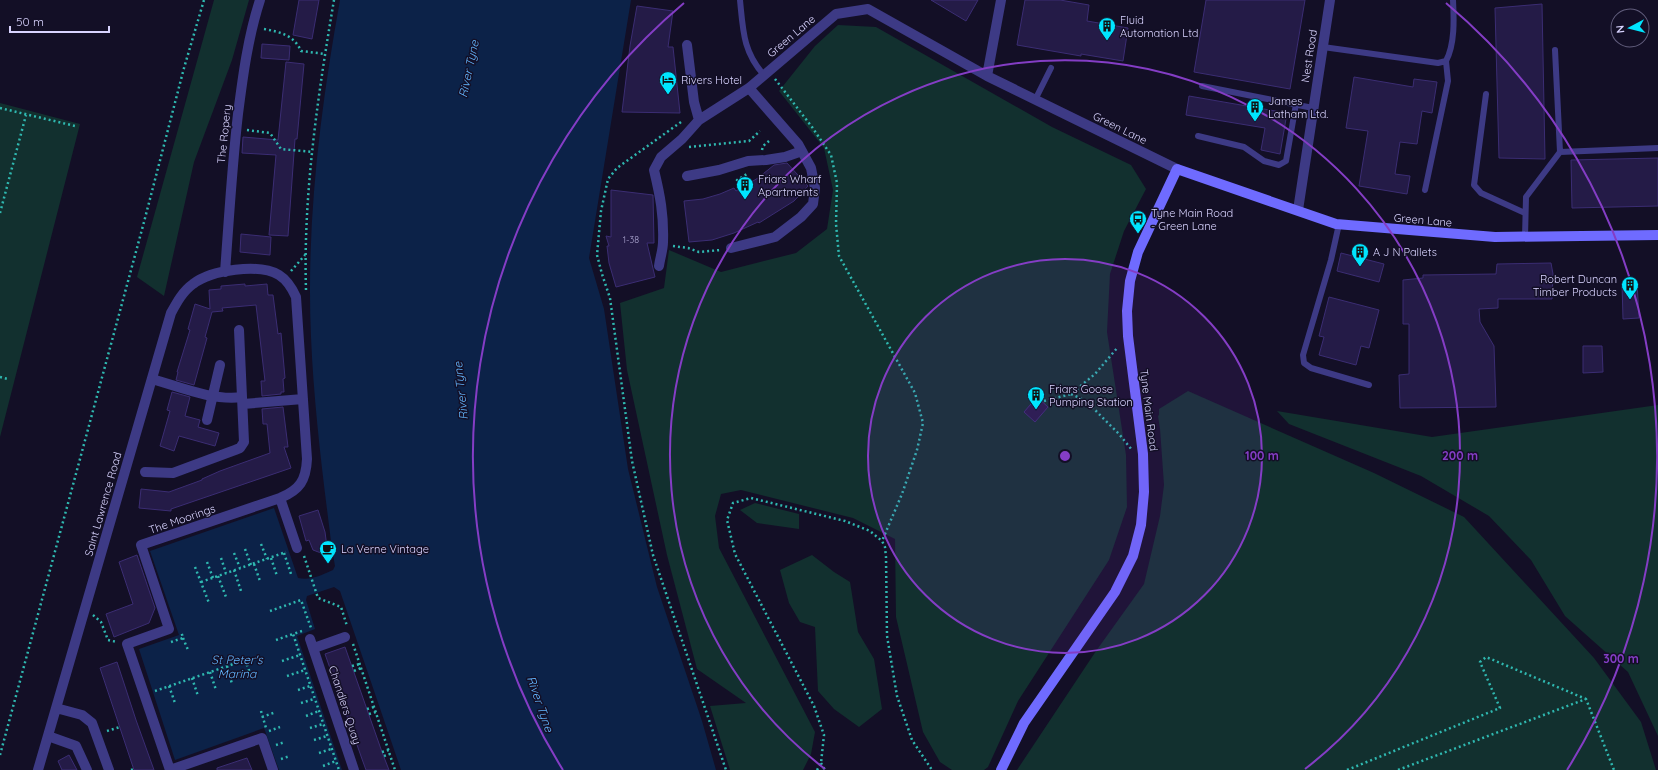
<svg xmlns="http://www.w3.org/2000/svg" width="1658" height="770" font-family="Quicksand,sans-serif">
	<style>
		.green { fill: #12302f }
		.water { fill: #0c2248 }
		.building { fill: #241b47; stroke: #3b2d73 }
		.lines { fill: none; stroke-linecap: round; stroke-linejoin: round }
		.path { stroke: #2fb8b0; stroke-width: 2.5; stroke-dasharray: 2 3; stroke-linecap: butt }
		.lane { stroke: #3d3a85; stroke-width: 6 }
		.street { stroke: #3d3a85; stroke-width: 10 }
		.secondary { stroke: #6f6bff; stroke-width: 10 }
		.ring { fill: none; stroke: #843dc5; stroke-width: 2 }
		.labels { text-anchor: middle; stroke-width: 3; stroke-linejoin: round; paint-order: stroke }
		.number-label { font-size: 9px; fill: #aca6d1 }
		.poi-label { font-size: 11px; fill: #d9d4ff; stroke: #130f26; text-anchor: start }
		.street-label { font-size: 11px; fill: #d9d4ff; stroke: #130f26 }
		.water-label { font-size: 12px; font-style: italic; fill: #62b6ff; stroke: #130f26 }
		.centre { fill: #843dc5; stroke: #130f26; stroke-width: 2 }
		.ring-label { font-size: 12px; text-anchor: middle; font-weight: bold; fill: #843dc5; stroke: #130f26; stroke-width: 3; stroke-linejoin: round; paint-order: stroke }
	</style>
	<rect width="100%" height="100%" fill="#130f26"/>
	<path class="green" d="M214,0H249L232,60L194,162L164,296L137,277Z
		M838,25L876,27L1052,127L1131,165L1146,189L1124,231L1110,274L1107,332L1126,455L1127,507L1109,560L1018,701L988,767L984,770H952L940,762L923,732L896,617L895,539L853,518L741,490L721,494L715,516L719,548L815,732L811,754L803,770H730L710,706L746,703L697,669L667,555L627,370L620,303L664,288L669,250L721,272L796,253L827,229L833,190L824,148L779,91L815,46Z
		M0,103L80,124L0,437Z
		M1188,391L1374,473L1464,517L1594,658L1641,722L1656,770H1017L1096,651L1144,584L1160,516L1164,485L1160,429L1158,416L1159,415V409Z
		M1658,405V736L1628,672L1565,616L1531,560L1489,516L1421,476L1289,424L1277,411L1432,437Z
		M755,503L799,514V529L757,523L740,510Z
		M812,555L834,572L850,582L858,632L874,659L882,709L859,727L834,709L818,691L815,627L800,622L789,603L780,570Z"/>
	<path class="water" d="M340,0H631L589,258L604,309L628,469L657,587L702,721L716,770H401L340,591L334,587L307,596L306,600L315,629L297,636L342,770H279L264,728L175,760L139,649L179,635L150,551L274,508L298,578C310,581 322,575 333,570L335,566L332,549C323,478 314,408 311,337C306,224 320,111 340,0Z"/>
	<path class="building" d="M299,0H319L312,39L293,35Z
		M931,0H978L966,21Z
		M1025,0H1060L1089,5L1087,21L1128,28L1123,61L1081,54V56L1017,45Z
		M1206,0H1305L1290,89L1194,72Z
		M1542,4L1545,159L1499,158L1495,8Z
		M637,6L673,11L668,47H673L680,113L622,112L630,46Z
		M262,44L290,46L289,60L261,58Z
		M286,62L304,64L297,139H295L288,236L269,235L276,155L242,153L243,137L278,140Z
		M1354,77L1413,87L1414,79L1437,82L1432,113L1422,111L1417,144L1400,142L1395,174L1410,176L1407,194L1359,186L1368,131L1346,128Z
		M1189,96L1287,113L1280,154L1261,150L1265,128L1186,115Z
		M1658,158V206L1572,208L1571,160Z
		M787,163L808,186L794,201L759,223L758,222L734,233L712,240L689,242L684,201L703,199L720,194L734,188L736,191L758,178L774,165Z
		M611,190L653,195L654,243H647L655,277L616,287L609,263L607,246H609L606,236L611,237Z
		M241,234L271,237L270,255L240,252Z
		M1341,253L1384,264L1379,282L1337,271Z
		M1551,263L1553,274L1552,299H1498V308L1479,309L1480,322L1494,346L1496,407L1400,408L1399,375L1409,374V324H1403V280L1423,278V275L1496,274L1497,264Z
		M1637,282L1639,318L1623,319L1622,283Z
		M245,284V286L267,284L268,295H273L278,334L281,333L285,378L283,379L284,392H281V394L262,396L261,381H265L256,305L222,308L223,311L212,312L205,337L207,338L194,385L176,380L178,372H177L190,330L188,329L195,304L210,309L209,290L221,289V286Z
		M1329,297L1379,310L1369,348L1361,346L1356,365L1319,355L1324,337L1319,336Z
		M1583,346H1602L1603,372L1583,373Z
		M172,392L190,397L185,416L200,420L198,427L219,433L215,446L179,436L174,451L160,446L170,411L167,410Z
		M1037,397L1048,407L1035,422L1024,412Z
		M283,407L288,447H284L291,468L171,509V511L139,508L141,489L169,492L202,480V479L220,471L270,453L267,424H263L262,409Z
		M318,510L325,532L327,547L321,553L313,550L309,540L306,541L299,516Z
		M137,555L155,608L149,623L114,637L106,614L133,604L119,562Z
		M345,647L382,752L389,770H366L362,759L325,654Z
		M117,662L136,720L154,770H134L100,668Z
		M69,755L77,770H62L58,761Z
		M247,758L252,770H217V768Z"/>
	<g class="lines">
		<path class="path" d="M264,29C280,32 294,35 301,51L325,54
			M775,79L812,127L831,155L837,183L836,224L839,256L915,393L923,423L917,450L902,494L882,541
			M0,108L75,126
			M681,122L617,168L608,179L601,211L597,255L602,274L610,298L632,461L653,555L726,770
			M247,130L270,133L281,149L313,152
			M689,147L749,141L760,131
			M762,150L763,146L769,141
			M738,186L737,180L747,174
			M0,213L26,115
			M673,246L688,248L699,252L721,250
			M291,271L305,255
			M306,290C303,195 318,94 334,0
			M0,377L8,379
			M1071,394L1086,401L1119,434L1132,450
			M1044,401L1071,394L1095,374L1118,347
			M261,544L267,559
			M245,549L251,565
			M234,553L240,568
			M284,553L291,574
			M304,556L318,598L341,607L347,626
			M221,558L226,573
			M271,558L277,576
			M207,562L213,578
			M254,564L260,581
			M195,567L209,603
			M234,570L241,591
			M218,576L226,597
			M201,582L286,552
			M270,611L301,600L311,628
			M93,615L101,622L108,640L117,642
			M302,631L293,634L339,770
			M183,638L188,650
			M276,640L293,634
			M171,642L183,638L181,631
			M353,644L395,770
			M282,661L300,655
			M227,666L232,684
			M352,666L360,664
			M354,671L361,668
			M210,672L216,690
			M287,676L305,670
			M192,678L198,696
			M169,686L175,703
			M298,690L310,686
			M155,691L245,660L252,678
			M301,703L314,699
			M367,709L374,707
			M261,711L266,728
			M369,714L376,712
			M306,716L319,711
			M262,717L276,712
			M310,728L323,724
			M107,731L120,727
			M269,731L280,727
			M314,740L327,736
			M276,745L285,742
			M382,752L389,750
			M319,753L331,749
			M0,755L144,222L184,68L204,0
			M384,756L390,754
			M281,759L290,756
			M821,763L825,770
			M323,766L336,761
			M131,770L134,769
			M817,770L821,763L824,735L814,706L735,554L727,520L733,503L751,498L845,521L870,531L882,541L885,547L886,557L887,636L897,696L912,740L932,770
			M1347,770L1500,708L1480,662L1486,657L1586,699
			M1398,770L1586,699L1614,770"/>
		<path class="lane" d="M740,0C743,30 743,52 764,75
			M1323,47L1438,63L1446,61C1455,44 1454,19 1453,0
			M1555,50L1560,152
			M1202,86L1313,108
			M1486,94L1474,185L1481,193L1525,213
			M1035,100L1051,68
			M1198,136L1244,147L1264,161L1279,165L1286,161L1296,104
			M1425,190L1448,81L1446,61
			M1339,224L1331,260L1303,355L1304,363L1311,368L1369,385
			M1525,237L1526,197L1560,152L1658,148"/>
		<path class="street" d="M687,45L694,102L699,120
			M987,76L1001,0
			M687,176L719,170L748,161L766,160L785,157L802,151
			M1298,210L1330,0
			M731,248L775,237L801,217L813,204L815,188L811,168L798,144L749,88
			M659,266C660,258 663,250 663,242C664,215 660,195 654,170L661,157L682,139L699,120L749,88L836,14L868,9L987,76L1177,169
			M225,272C229,219 232,166 238,114C243,75 248,37 260,0
			M152,379C180,387 213,401 242,397
			M243,404L303,399
			M207,420L220,365
			M145,472L173,473L235,450L240,448L244,442L239,330
			M280,498L297,548
			M310,639L354,770
			M314,648L345,637
			M56,708L82,715L92,723L109,770
			M48,736L76,746L87,770
			M38,770L171,313C177,302 183,291 193,284C211,270 259,263 279,275C287,280 292,288 296,297L307,459C306,480 300,490 280,498L141,545L169,629L127,644L170,770L262,738L273,770"/>
		<path class="secondary" d="M1001,770L1024,723L1115,592L1133,556L1141,525L1144,492L1143,454L1128,336L1127,311L1130,281L1138,252L1177,169L1336,224L1495,237L1658,235"/>
	</g>
	<circle cx="1065" cy="456" r="197" fill="#843dc5" fill-opacity=".12"/>
	<g class="ring">
		<circle cx="1065" cy="456" r="197"/>
		<path d="M825 769A395 395 0 1 1 1305 769"/>
		<path d="M563 770A592 592 0 0 1 684 3M1446 3A592 592 0 0 1 1567 770"/>
	</g>
	<defs>
		<g id="building-pin" transform="scale(0.9)"><path d="M0 17L-7.5 6A9.5 9.5 0 1 1 7.5 6Z" fill="#00e5ff" stroke="#130f26"/><path d="M-4-6H4V6H1V3H-1V6H-4ZM-2.5-4.3h1.7v1.8h-1.7ZM.8-4.3h1.7v1.8H.8ZM-2.5-1h1.7V.8h-1.7ZM.8-1h1.7V.8H.8Z" fill="#111"/></g>
		<g id="hotel-pin" transform="scale(0.9)"><path d="M0 17L-7.5 6A9.5 9.5 0 1 1 7.5 6Z" fill="#00e5ff" stroke="#130f26"/><path d="M-6-4.5h1.5V1H6V5H4.5V3h-9V5H-6ZM-4 0a1.8 1.8 0 1 1 3.6 0ZM.5 0V-2.5h3Q6-2.5 6 0Z" fill="#111"/></g>
		<g id="bus-pin" transform="scale(0.9)"><path d="M0 17L-7.5 6A9.5 9.5 0 1 1 7.5 6Z" fill="#00e5ff" stroke="#130f26"/><path d="M-5-6H5V4H4V6H2V4H-2V6H-4V4H-5ZM-3.5-4V0h7V-4ZM-3.5 1.2v1.5H-2V1.2ZM2 1.2v1.5H3.5V1.2Z" fill="#111"/></g>
		<g id="cafe-pin" transform="scale(0.9)"><path d="M0 17L-7.5 6A9.5 9.5 0 1 1 7.5 6Z" fill="#00e5ff" stroke="#130f26"/><path d="M-5.5-4.5H6V0H3Q3 3.5 0 3.5H-2.5Q-5.5 3.5-5.5 0ZM3-3.2v2h1.7v-2ZM-6 4.5H4V6H-6Z" fill="#111"/></g>
	</defs>
	<g fill-rule="evenodd">
		<use href="#building-pin" x="1107" y="26"/>
		<use href="#hotel-pin" x="668" y="80"/>
		<use href="#building-pin" x="1255" y="107"/>
		<use href="#building-pin" x="745" y="185"/>
		<use href="#bus-pin" x="1138" y="219"/>
		<use href="#building-pin" x="1360" y="252"/>
		<use href="#building-pin" x="1630" y="285"/>
		<use href="#building-pin" x="1036" y="395"/>
		<use href="#cafe-pin" x="328" y="549"/>
	</g>
	<g class="labels">
		<g class="number-label">
			<text x="631" y="243">1-38</text>
		</g>
		<g class="poi-label">
			<text x="1120" y="24">Fluid<tspan x="1120" dy="13">Automation Ltd</tspan></text>
			<text x="681" y="84">Rivers Hotel</text>
			<text x="1268" y="105">James<tspan x="1268" dy="13">Latham Ltd.</tspan></text>
			<text x="758" y="183">Friars Wharf<tspan x="758" dy="13">Apartments</tspan></text>
			<text x="1151" y="217">Tyne Main Road<tspan x="1151" dy="13">- Green Lane</tspan></text>
			<text x="1373" y="256">A J N Pallets</text>
			<text x="1617" y="283" text-anchor="end">Robert Duncan<tspan x="1617" dy="13">Timber Products</tspan></text>
			<text x="1049" y="393">Friars Goose<tspan x="1049" dy="13">Pumping Station</tspan></text>
			<text x="341" y="553">La Verne Vintage</text>
		</g>
		<g class="street-label">
			<text transform="translate(791 36) rotate(-40)" y="4">Green Lane</text>
			<text transform="translate(1309 56) rotate(-81)" y="4">Nest Road</text>
			<text transform="translate(1120 128) rotate(26)" y="4">Green Lane</text>
			<text transform="translate(224 134) rotate(-84)" y="4">The Ropery</text>
			<text transform="translate(1423 220) rotate(5)" y="4">Green Lane</text>
			<text transform="translate(1149 410) rotate(83)" y="4">Tyne Main Road</text>
			<text transform="translate(103 504) rotate(-74)" y="4">Saint Lawrence Road</text>
			<text transform="translate(182 519) rotate(-19)" y="4">The Moorings</text>
			<text transform="translate(345 705) rotate(72)" y="4">Chandlers Quay</text>
		</g>
		<g class="water-label">
			<text transform="translate(469 69) rotate(-78)" y="4">River Tyne</text>
			<text transform="translate(461 391) rotate(-96)" y="4">River Tyne</text>
			<text x="237" y="664">St Peter's<tspan x="237" dy="14">Marina</tspan></text>
			<text transform="translate(540 704) rotate(71)" y="4">River Tyne</text>
		</g>
	</g>
	<circle cx="1065" cy="456" r="6" class="centre"/>
	<g class="ring-label">
		<text x="1262" y="460">100 m</text>
		<text x="1460" y="460">200 m</text>
		<text x="1621" y="663">300 m</text>
	</g>
	<g transform="translate(1630 28) rotate(263)"><circle r="19" fill="#130f26" stroke="#625e7d"/>
	<path d="M0-3L7 15L0 10L-7 15Z" fill="#00e5ff"/>
	<text y="-6" font-size="11" font-weight="bold" text-anchor="middle" fill="#d9d4ff">N</text>
	</g>
	<path d="M10 26v6h99v-6" fill="none" stroke="#d9d4ff" stroke-width="2"/>
	<text x="16" y="26" font-size="12" fill="#d9d4ff" stroke="#130f26" stroke-width="3" paint-order="stroke">50 m</text>
</svg>
